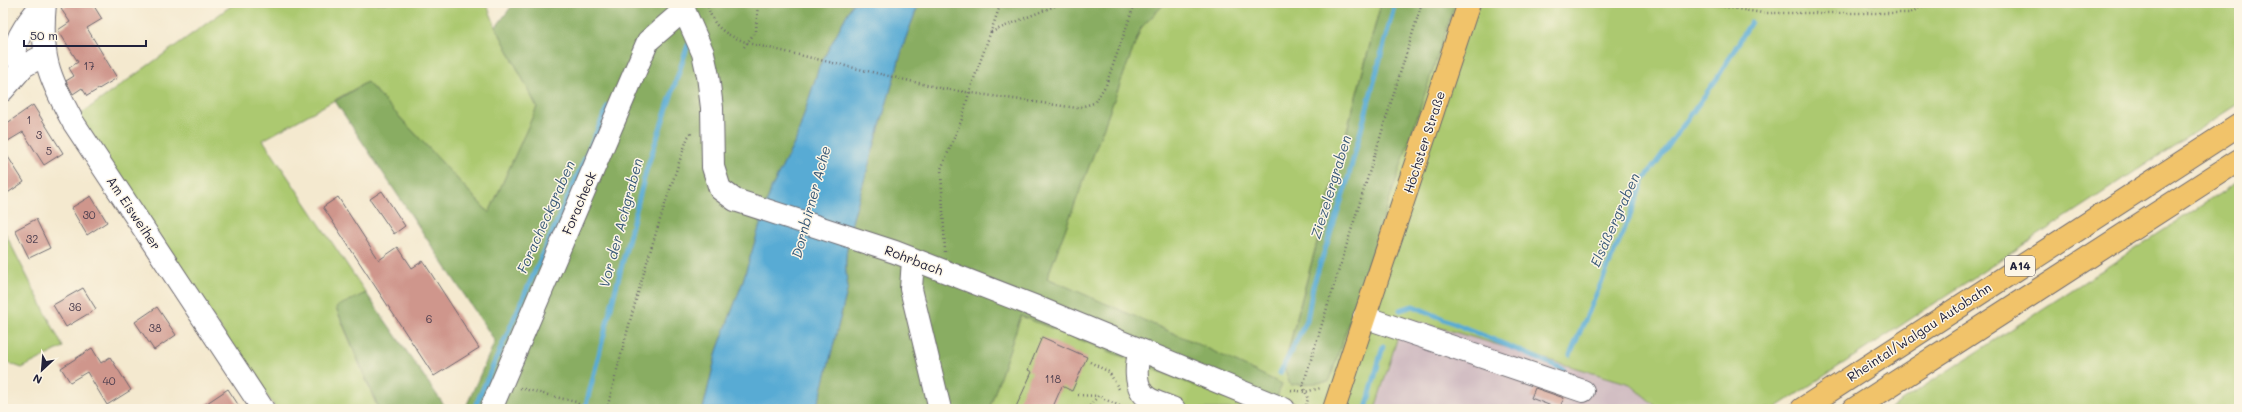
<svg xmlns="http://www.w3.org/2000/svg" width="2242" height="412" font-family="Mali,sans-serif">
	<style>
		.industrial { fill: #d2bec3 }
		.green { fill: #acc96f; stroke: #677655 }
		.forest { fill: #89ad62; stroke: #56684e }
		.water { fill: #59abd4; stroke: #3e6688 }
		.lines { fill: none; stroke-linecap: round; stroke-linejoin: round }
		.stream { stroke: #59abd4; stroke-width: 5 }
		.building { fill: #cf968c }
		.minor-casing { stroke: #6c686f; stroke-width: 24 }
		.major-casing { stroke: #6c686f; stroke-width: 24 }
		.highway-casing { stroke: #6c686f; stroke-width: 24 }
		.path { stroke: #6c686f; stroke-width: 2.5; stroke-dasharray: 1 3; stroke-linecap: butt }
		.minor { stroke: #fff; stroke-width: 22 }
		.major { stroke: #f1c36a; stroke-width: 22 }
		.highway { stroke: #f1c36a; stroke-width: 22 }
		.labels { text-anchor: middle; stroke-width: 3; stroke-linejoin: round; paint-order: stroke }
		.number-label { font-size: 11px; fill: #4d3f4f }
		.shield { fill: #fcf5e5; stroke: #63616e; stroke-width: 1 }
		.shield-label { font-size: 12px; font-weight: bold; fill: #22223b }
		.street-label { font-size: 13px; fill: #22223b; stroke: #fcf5e5 }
		.water-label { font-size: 14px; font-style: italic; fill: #385978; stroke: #fcf5e5 }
	</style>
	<rect width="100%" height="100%" fill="#fcf5e5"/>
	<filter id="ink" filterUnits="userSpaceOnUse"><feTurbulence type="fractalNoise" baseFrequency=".025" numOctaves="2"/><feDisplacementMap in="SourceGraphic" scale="8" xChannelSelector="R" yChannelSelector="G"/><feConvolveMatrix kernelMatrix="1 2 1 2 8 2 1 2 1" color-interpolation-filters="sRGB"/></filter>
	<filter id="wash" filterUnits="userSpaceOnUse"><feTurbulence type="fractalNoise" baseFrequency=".012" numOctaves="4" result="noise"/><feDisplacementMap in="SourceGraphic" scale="16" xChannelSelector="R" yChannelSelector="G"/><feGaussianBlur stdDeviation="0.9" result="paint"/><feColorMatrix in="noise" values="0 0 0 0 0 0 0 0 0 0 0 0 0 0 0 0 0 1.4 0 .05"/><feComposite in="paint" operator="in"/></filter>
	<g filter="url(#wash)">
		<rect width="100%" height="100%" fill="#f4e9cf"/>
		<path class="industrial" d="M1404,317L1630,384L1659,409H1375Z"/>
		<path class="green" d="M235,3H486L496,27L537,107L489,213L367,82L263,140L366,293L336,308L378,409H276L75,118Z
			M1165,3H1381L1284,365L1290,385L1445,3H2239V103L1774,409H1659L1630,384L1404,317L1375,409H1272L1282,384L1047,278L1141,28Z
			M2239,181V409H1889Z
			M3,229L63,347L22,368L3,361Z
			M1021,316L1254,409H989Z"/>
		<path class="forest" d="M514,3H853L819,67L796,140L771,189L742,284L717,351L703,409H465L495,341L335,101L367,82L489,213L537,107L496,27Z
			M919,3H1165L1141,28L1047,278L1196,343L1282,384L1272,409H1254L1021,316L989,409H815L821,394L848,287C843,264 847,244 852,222L905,40Z
			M1375,3H1455L1329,382L1290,385L1284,366L1381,4Z
			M366,293L446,408L450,409H379L336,307Z"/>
		<path class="water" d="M853,3H919L905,40L852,222C847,244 843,264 848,287L821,394L815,409H703L717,351L742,284L771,189L796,140L819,67Z"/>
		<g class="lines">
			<path class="stream" d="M1400,310L1413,306L1563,369
				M1570,355L1630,216L1643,181L1718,77L1751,22
				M1280,373L1307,320L1313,286L1346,186L1395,3
				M474,409L608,106
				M585,409L646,171L688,45
				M1366,409L1383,346"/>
		</g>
		<g id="blocks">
			<path class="building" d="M70,3H92L102,19L87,28L117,78L87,96L82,88L73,94L66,81L74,76L69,68L78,62L58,30L70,22L61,9Z
				M33,105L63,153L44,165L23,132L3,144V126Z
				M3,149L24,182L3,196Z
				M382,191L405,226L394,234L370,199Z
				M91,196L107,222L87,235L71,208Z
				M338,197L379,260L398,247L412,268L423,261L479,348L434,376L323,207Z
				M36,219L50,248L29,258L15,230Z
				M83,288L96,309L66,327L53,305Z
				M157,307L176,335L154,350L135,322Z
				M1042,337L1087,357L1072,391L1062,386L1052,409H1015L1032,372L1028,370Z
				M92,348L101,363L110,357L131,390L107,405L87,372L70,382L61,368Z
				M1535,388L1564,398L1559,409L1531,398Z
				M228,389L241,409H198Z"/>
		</g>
	</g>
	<g filter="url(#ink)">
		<use href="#blocks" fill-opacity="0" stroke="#6c686f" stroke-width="1"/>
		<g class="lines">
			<g class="minor-casing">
				<path id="minor" d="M45,3C40,56 48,76 73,122L263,409
					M685,3L684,10L703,53L708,76L712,108L713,167L720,189L735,200L895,252L1034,306L1284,409
					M24,66C22,64 17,60 16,57C9,44 35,11 45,3
					M3,90L24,66L37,59
					M913,259L911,289L940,409
					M1364,317L1583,391
					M1140,350C1136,364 1133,388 1148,398C1156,403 1166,405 1174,409
					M491,409L648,41L684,10"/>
			</g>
			<g class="major-casing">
				<path id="major" d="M1334,409L1469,3"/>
			</g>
			<g class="highway-casing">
				<path id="highway" d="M1802,409L2239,125
					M1854,409L2239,160"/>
			</g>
			<path class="path" d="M707,3C713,29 725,34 748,43L944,89L1077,108L1094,103L1106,85L1135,3
				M1700,3L1763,13H1910L1928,3
				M991,32L1062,3
				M744,47L756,31L758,3
				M945,252L941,169L962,119L969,93L1001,3
				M1090,362L1109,372L1119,389
				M520,388L576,402L584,409
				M1291,390L1305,392L1321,388
				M1078,395L1098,396
				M607,409C630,317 656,226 688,137L693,131
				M1087,409L1098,396L1126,409
				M1305,409L1308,399L1303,385L1422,3"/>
			<use href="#minor" class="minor"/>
			<use href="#major" class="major"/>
			<use href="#highway" class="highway"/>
		</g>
	</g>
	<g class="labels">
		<g class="number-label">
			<text x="89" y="70">17</text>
			<text x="29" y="124">1</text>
			<text x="39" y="139">3</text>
			<text x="49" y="155">5</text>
			<text x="89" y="219">30</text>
			<text x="32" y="243">32</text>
			<text x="75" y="311">36</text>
			<text x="429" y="323">6</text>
			<text x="155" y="332">38</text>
			<text x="1053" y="383">118</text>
			<text x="109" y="385">40</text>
		</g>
		<rect class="shield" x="2005" y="256" width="30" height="20" rx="3"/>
		<g class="shield-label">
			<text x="2020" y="270">A14</text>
		</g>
		<g class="street-label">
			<text transform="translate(1424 142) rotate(-72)" y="5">Höchster Straße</text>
			<text transform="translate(579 203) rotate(-67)" y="5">Foracheck</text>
			<text transform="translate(134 213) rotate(56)" y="5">Am Eisweiher</text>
			<text transform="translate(914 260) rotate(21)" y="5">Rohrbach</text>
			<text transform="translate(1919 332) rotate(-33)" y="5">Rheintal/Walgau Autobahn</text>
		</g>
		<g class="water-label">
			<text transform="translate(1331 187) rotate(-73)" y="5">Ziezelergraben</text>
			<text transform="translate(811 202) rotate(-75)" y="5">Dornbirner Ache</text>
			<text transform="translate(546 217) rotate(-66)" y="5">Foracheckgraben</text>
			<text transform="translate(1615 220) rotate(-66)" y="5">Elsäßergraben</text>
			<text transform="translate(621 223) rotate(-75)" y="5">Vor der Achgraben</text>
		</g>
	</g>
	<rect width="2242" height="412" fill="none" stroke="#fcf5e5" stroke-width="16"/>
	<g transform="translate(42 370) rotate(206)" stroke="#fcf5e5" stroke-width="3" paint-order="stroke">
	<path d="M0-3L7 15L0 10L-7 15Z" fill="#22223b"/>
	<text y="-6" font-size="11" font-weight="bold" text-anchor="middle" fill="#22223b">N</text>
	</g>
	<path d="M24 40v6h122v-6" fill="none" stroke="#22223b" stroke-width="2"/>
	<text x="30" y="40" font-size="12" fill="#22223b" stroke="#fcf5e5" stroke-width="3" paint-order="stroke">50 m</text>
</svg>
